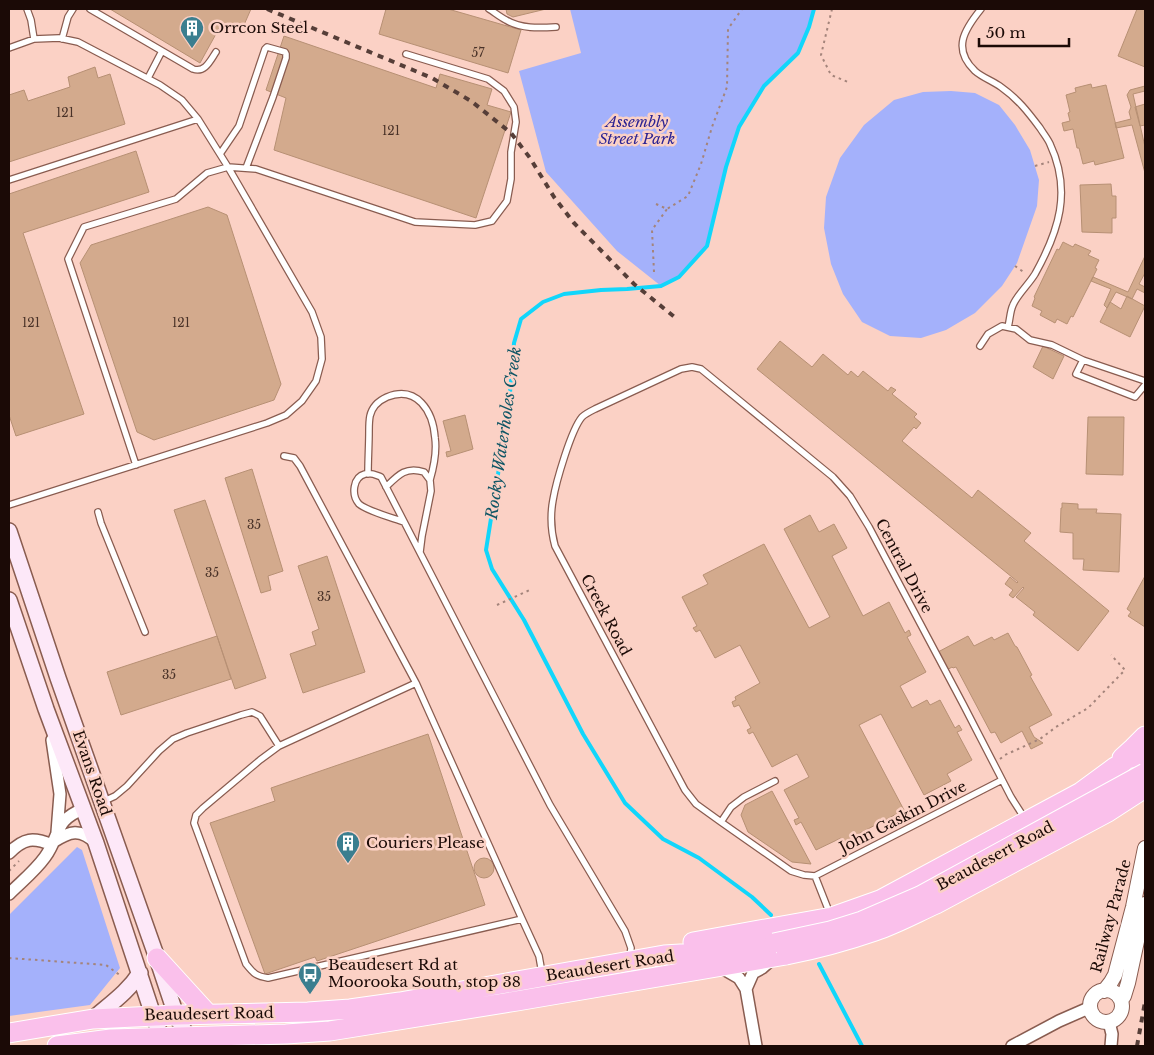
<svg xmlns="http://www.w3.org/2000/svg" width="1154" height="1055" font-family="'Libre Baskerville',serif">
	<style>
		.green { fill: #a4b1fb }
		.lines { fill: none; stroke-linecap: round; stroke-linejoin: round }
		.stream { stroke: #11d6fb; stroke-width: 4 }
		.building { fill: #d3aa8d; stroke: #b79074 }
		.service-casing { stroke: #895c50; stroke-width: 8 }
		.minor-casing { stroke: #895c50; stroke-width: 14 }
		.tertiary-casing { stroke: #895c50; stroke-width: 16 }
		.secondary-casing { stroke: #895c50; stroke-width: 18 }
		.trunk-casing { stroke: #fff; stroke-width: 21 }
		.path { stroke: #a4847b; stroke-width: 2; stroke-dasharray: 2.5 4; stroke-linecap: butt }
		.service { stroke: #fff; stroke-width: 5.5 }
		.minor { stroke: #fff; stroke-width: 11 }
		.tertiary { stroke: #fff; stroke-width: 14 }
		.secondary { stroke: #fde8f8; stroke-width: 15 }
		.trunk { stroke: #fac0eb; stroke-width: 19 }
		.rail { stroke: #563e38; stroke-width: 4; stroke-dasharray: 6 6; stroke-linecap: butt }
		.trunk-bridge-casing { stroke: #fff; stroke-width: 21; stroke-linecap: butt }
		.trunk-bridge { stroke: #fac0eb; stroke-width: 19 }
		.labels { text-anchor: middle; stroke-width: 5; stroke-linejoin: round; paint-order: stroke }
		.number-label { font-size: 12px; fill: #493228 }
		.poi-label { font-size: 15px; fill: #1b0a06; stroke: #fbd1c5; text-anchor: start }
		.park-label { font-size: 15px; font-style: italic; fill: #2c2392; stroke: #fbd1c5 }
		.street-label { font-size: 15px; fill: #1b0a06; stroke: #fbd1c5 }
		.water-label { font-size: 16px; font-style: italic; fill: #105665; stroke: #fbd1c5 }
	</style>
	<rect width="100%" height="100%" fill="#fbd1c5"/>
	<path class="green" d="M570,9H814L809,27L798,53L764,86L739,127L726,167L707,246L679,277L661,286L617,251L546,172L519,71L581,53Z
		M951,91L975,93L999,105L1015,125L1030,150L1039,180L1037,206L1017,263L1002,286L975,313L946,330L921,338L890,336L862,322L843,294L831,264L824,228L826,197L840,158L864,125L894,100L923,92Z
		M77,847L82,850L120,968L90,1005L9,1016V915Z"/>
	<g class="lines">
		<path class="stream" d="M771,915L752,897L699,858L663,839L625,803L583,734L524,620L492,569L486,550L509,405L514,343L521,319L543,302L564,294L601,290L627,289L661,286L679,277L707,246L726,167L739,127L764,86L798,53L809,27L814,9
			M819,964L862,1046"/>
	</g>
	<path class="building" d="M110,9H251L240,34L222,23L200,63Z
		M386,9H448L521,30L508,73L379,34Z
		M506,9H546L513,17L507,14Z
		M1137,9H1145V67L1118,56Z
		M284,36L436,88L440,74L492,89L487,105L511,112L476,218L274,150L286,98L266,90Z
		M95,67L98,78L110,74L125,124L9,162V95L24,90L28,101L70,87L68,77Z
		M1091,84L1092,88L1106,85L1124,158L1095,165L1094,161L1083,164L1079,148H1077L1073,129L1064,131L1062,123L1070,121L1068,113L1070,112L1066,95L1076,92L1075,88Z
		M1145,86V91L1133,94L1145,147V173L1132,125L1116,128L1115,123L1131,119L1129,112L1131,107L1127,95L1130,90Z
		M1145,104V125L1140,126L1135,107Z
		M136,151L149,192L23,233L84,414L16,436L9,415V194Z
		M1111,184L1112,196H1116V218H1112V233L1082,232L1080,185Z
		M208,207L227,215L281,384L274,400L154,440L137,432L80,263L91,245Z
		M1063,242L1073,247L1075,244L1091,251L1088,255L1099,260L1095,268L1097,269L1073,317L1071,316L1067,324L1057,319L1055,323L1040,315L1042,311L1032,306L1035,298L1034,297L1057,249L1059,250Z
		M1145,256V273L1139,284L1145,287V293L1137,289L1132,299L1116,292L1107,308L1104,305L1111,289L1091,281L1093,277L1128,292Z
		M1127,296L1145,306L1130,337L1100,322L1110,302L1121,309Z
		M780,341L812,367L823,354L848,375L851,371L858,377L863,371L888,391L891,387L896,390L892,394L917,414L914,417L921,423L916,429L914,427L902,441L972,498L978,490L1031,533L1024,541L1109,611L1078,651L1033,615L1035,612L1016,597L1024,588L1023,587L1013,598L1009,595L1013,590L1005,584L1010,577L1017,583L1018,582L757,369Z
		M1043,346L1064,356L1053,379L1033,367Z
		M465,415L473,449L447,457L446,452L451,451L443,421Z
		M1088,417H1124L1123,475L1086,474Z
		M252,469L283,571L268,576L271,590L261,593L225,478Z
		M205,500L266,678L235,689L174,510Z
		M1062,503L1078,504V509H1097L1096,513L1121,514L1119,572L1083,570L1084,559H1073V533L1060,532L1061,508H1062Z
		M810,515L819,532L834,524L847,548L832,556L863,616L889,602L905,633L909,630L911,635L907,637L926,672L900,686L912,708L927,700L930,705L940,700L955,728L959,725L962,730L957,732L972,760L947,774L951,781L924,795L881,714L859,725L904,810L843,842L841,838L816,850L801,822L796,825L794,820L799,818L784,790L809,777L797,754L772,767L753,732L749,734L747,730L751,728L739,705L734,707L732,702L736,700L735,697L760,683L740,645L715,658L700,630L696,632L693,628L697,626L682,597L708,584L703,575L764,544L809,628L830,617L784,529Z
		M327,556L365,672L303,693L290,654L316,645L312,632L319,629L298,566Z
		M1145,576V627L1128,616L1131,612L1127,609Z
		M1008,633L1015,646L1017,647L1032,675L1030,676L1052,715L1029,727L1034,737L1043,743L1031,749L1022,731L1001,743L995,732L991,733L956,667L953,668L952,667L947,670L938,652L968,636L974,646L992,637L994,640Z
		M217,636L231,679L121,715L107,672Z
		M428,734L485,905L317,961L315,957L265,974L210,823L275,801L271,788Z
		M772,791L811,864L792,862L748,832L741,815L745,805Z
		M474 868a10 10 0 1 1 20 0a10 10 0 1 1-20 0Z"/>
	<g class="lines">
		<g class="service-casing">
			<path id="service" d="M27,9L31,20L34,39
				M90,9L193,69C205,73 210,61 216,52
				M489,9C494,12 500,17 506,20C521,29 539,28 556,27
				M981,9C964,30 952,49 975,71C983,78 993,81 1001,87C1018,99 1028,112 1040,128C1043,133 1048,139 1050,144C1072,191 1059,231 1035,274C1029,284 1017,295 1013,305C1010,311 1010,320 1008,327
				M62,39L68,17L73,9
				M9,48L34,39L59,38L78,42L160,85L182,100L198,119L228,167L312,312L321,337L322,359L316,381L302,401L286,415L267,423L9,505
				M148,78L162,51
				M220,154L239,126L265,49L267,47L285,52L286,54V58L273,97L246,168
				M9,180L198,119
				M980,346L988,334L1002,326L1016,329L1030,340L1052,345L1083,360
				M1145,381L1083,360L1076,374L1135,397L1145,385
				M284,456L294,458L300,466L416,683
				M136,465L68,259L84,227L176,199L207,173L228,167L256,169L415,222L475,225L492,221L507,201L511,179V152L516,122L514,107L504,91L488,79L406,54
				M368,474C368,459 369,445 369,431C369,427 369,421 370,416C372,407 378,401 387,397C417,385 433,411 435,438C437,452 434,466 430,480
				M386,487C398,475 406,466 424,472L430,480L431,491L422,536L420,552
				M98,512L101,523L145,632
				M404,522C393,518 367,511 359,504C351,495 353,477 365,474C371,472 376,475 381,477L550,805L625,931L631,948L630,957
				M102,802L115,796L127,786L159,751L173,739L187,733L241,715L252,712L260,716L279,746
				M721,822L731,807L744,797L775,781
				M815,876L804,875L791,871L721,822L696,804L685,790L555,546C551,531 550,516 553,500C556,482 571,430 582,417C585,414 591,411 595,409L681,369L692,367L701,369L833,477L850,496L869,527L963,704L1011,797L1025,819
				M815,876L1002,780
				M815,876L830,914
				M522,919L268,978C256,976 254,974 246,964L194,823L196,815L203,808L260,760L279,746L416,683L522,919L539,956L542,973"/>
		</g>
		<g class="minor-casing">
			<path id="minor" d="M52,740L60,794L57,832
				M53,842C70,831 80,828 96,843
				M9,853C24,838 33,837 52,845
				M9,894C21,882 35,871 45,857C61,835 53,821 83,809
				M720,967L739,978L746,989L756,1046
				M746,989L753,973L762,968L771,960
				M1109,1022L1112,1034L1111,1046
				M1012,1046L1059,1021L1091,1007"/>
		</g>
		<g class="tertiary-casing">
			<path id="tertiary" d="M1090 1006a16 16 0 1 1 32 0a16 16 0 1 1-32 0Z
				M1104,991L1111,982L1115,975L1133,907L1145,848
				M1121,1000L1124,996L1128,983L1145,904"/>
		</g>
		<g class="secondary-casing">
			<path id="secondary" d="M9,531L58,678L157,958L176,1015L187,1036L194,1046
				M9,600L46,709L96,843L153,1015L165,1046
				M93,1019C110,1004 128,992 140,973"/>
		</g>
		<g class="trunk-casing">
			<path id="trunk" d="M1122,758L1133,748L1145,736
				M693,942L832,917L880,900L1081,792L1115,767L1121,764L1127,759L1145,754
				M157,958L208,1014
				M9,1033L93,1019L176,1015L308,1012L350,1009L400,1002L664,955L697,953L774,943
				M57,1046L111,1039L286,1034L330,1031L517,1001L786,955"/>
		</g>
		<path class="path" d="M832,9L821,55L831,75L848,82
			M1035,166L1049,162
			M656,204L667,209L688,196L701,164L712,127L727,87L728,29L742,9
			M1015,266L1025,273
			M654,272L652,230L667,209
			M497,605L532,589
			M1000,759L1005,755L1040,739L1056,727L1088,708L1125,670L1111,655
			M9,871L19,861
			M9,958L106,965L121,976"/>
		<use href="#service" class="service"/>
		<use href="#minor" class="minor"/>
		<use href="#tertiary" class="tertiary"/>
		<use href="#secondary" class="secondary"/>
		<use href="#trunk" class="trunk"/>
		<path class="rail" d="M267,9L432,78L471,101L511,133L530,158L554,197L574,223L634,284L677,319
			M1137,1046L1145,1002"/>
		<g class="trunk-bridge-casing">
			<path id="trunk-bridge" d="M774,943L830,931L862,921L920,896L1145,773
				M786,955C816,949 846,941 875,931C896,924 916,913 936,904L1108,812L1145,788"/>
		</g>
		<use href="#trunk-bridge" class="trunk-bridge"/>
	</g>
	<defs>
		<g id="building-pin" transform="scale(1.25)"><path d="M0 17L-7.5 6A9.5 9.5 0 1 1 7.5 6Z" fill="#3b7e8f" stroke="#fbd1c5"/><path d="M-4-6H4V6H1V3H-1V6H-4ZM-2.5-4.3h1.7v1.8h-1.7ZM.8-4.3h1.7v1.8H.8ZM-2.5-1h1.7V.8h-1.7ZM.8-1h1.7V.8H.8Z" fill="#fff"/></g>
		<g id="bus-pin" transform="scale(1.25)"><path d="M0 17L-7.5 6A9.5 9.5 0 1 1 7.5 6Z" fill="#3b7e8f" stroke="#fbd1c5"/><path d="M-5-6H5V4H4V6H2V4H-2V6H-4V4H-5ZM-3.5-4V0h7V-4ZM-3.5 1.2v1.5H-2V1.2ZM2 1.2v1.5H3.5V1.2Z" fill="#fff"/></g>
	</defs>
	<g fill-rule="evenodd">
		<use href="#building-pin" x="192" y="28"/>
		<use href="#building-pin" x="348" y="843"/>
		<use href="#bus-pin" x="310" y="974"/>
	</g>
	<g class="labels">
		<g class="number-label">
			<text x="478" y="57">57</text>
			<text x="65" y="117">121</text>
			<text x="391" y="135">121</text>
			<text x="31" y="327">121</text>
			<text x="181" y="327">121</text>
			<text x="254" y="529">35</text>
			<text x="212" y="577">35</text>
			<text x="324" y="601">35</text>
			<text x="169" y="679">35</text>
		</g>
		<g class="poi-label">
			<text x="210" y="33">Orrcon Steel</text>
			<text x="366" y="848">Couriers Please</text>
			<text x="328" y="970">Beaudesert Rd at<tspan x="328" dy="17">Moorooka South, stop 38</tspan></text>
		</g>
		<g class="park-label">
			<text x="637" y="127">Assembly<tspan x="637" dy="17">Street Park</tspan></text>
		</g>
		<g class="street-label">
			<text transform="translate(904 566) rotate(62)" y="5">Central Drive</text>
			<text transform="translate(606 615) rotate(62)" y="5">Creek Road</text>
			<text transform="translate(92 773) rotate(71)" y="5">Evans Road</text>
			<text transform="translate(903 817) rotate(-27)" y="5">John Gaskin Drive</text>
			<text transform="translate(995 856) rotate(-28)" y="5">Beaudesert Road</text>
			<text transform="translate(1111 916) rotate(-75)" y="5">Railway Parade</text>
			<text transform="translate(610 966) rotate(-9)" y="5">Beaudesert Road</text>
			<text transform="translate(209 1014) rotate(-1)" y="5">Beaudesert Road</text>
		</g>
		<g class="water-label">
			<text transform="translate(503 433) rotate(-82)" y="6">Rocky Waterholes Creek</text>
		</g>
	</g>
	<rect width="1154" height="1055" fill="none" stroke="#1b0a06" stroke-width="20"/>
	<path d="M979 38v8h90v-8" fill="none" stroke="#1b0a06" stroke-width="2.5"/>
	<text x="986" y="38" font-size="15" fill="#1b0a06" stroke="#fbd1c5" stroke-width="4" paint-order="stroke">50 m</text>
</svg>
